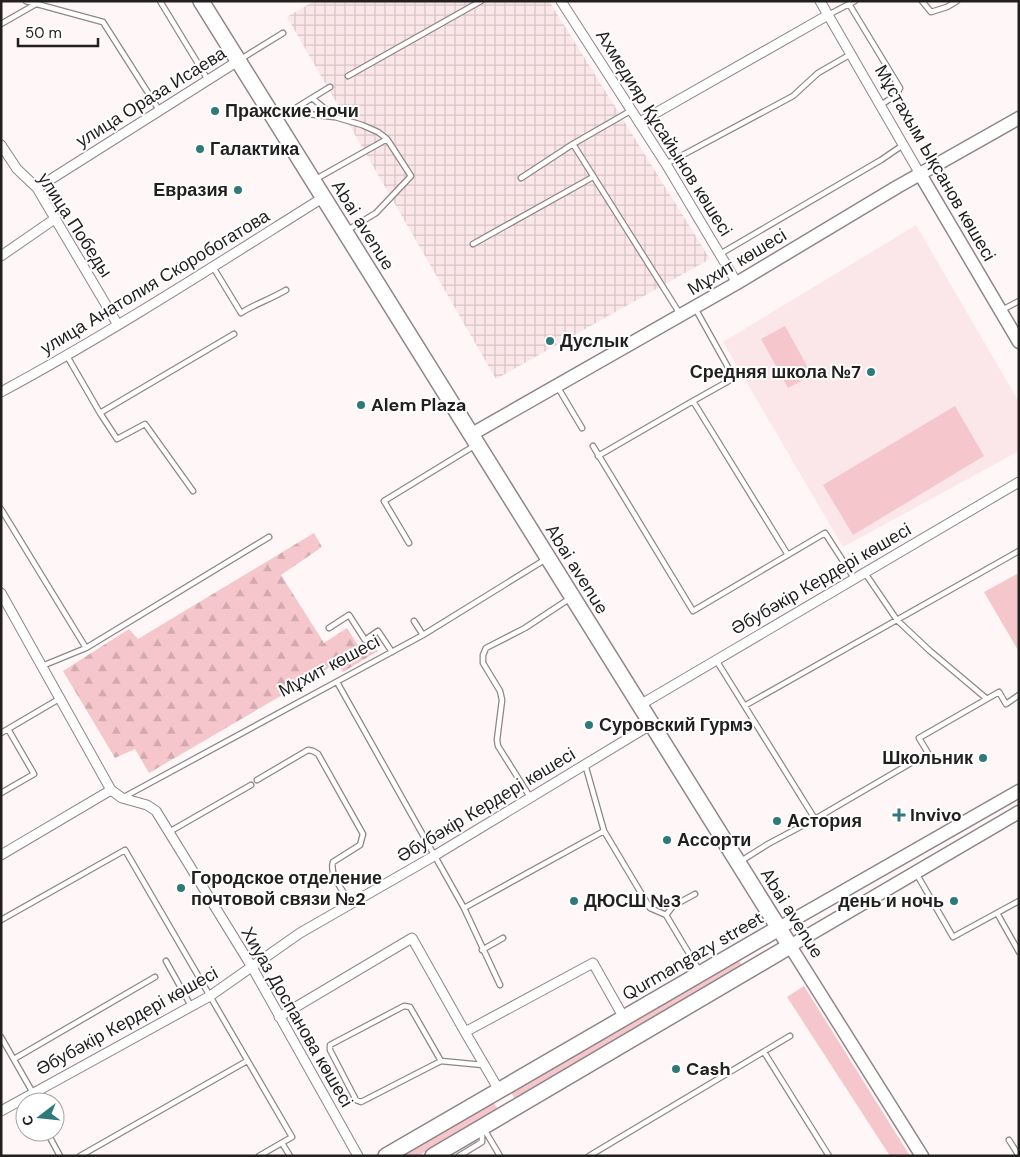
<svg xmlns="http://www.w3.org/2000/svg" width="1020" height="1157" font-family="'DM Sans',sans-serif">
	<style>
		.built { fill: #fbe7e9 }
		.industrial { fill: url(#industrial-grid) }
		.grass { fill: #f5c6cb }
		.forest { fill: url(#forest-firs) }
		.lines { fill: none; stroke-linecap: round; stroke-linejoin: round }
		.lane-casing { stroke: #908687; stroke-width: 7 }
		.street-casing { stroke: #908687; stroke-width: 11 }
		.secondary-casing { stroke: #908687; stroke-width: 15 }
		.primary-casing { stroke: #908687; stroke-width: 18 }
		.lane { stroke: #fff; stroke-width: 4.5 }
		.street { stroke: #fff; stroke-width: 9 }
		.secondary { stroke: #fff; stroke-width: 12 }
		.primary { stroke: #fff; stroke-width: 15 }
		.poi-dot { fill: #30797b; stroke: #fff; stroke-width: 2 }
		.labels { text-anchor: middle; stroke-width: 4; stroke-linejoin: round; paint-order: stroke }
		.street-label { font-size: 18px; fill: #221f1f; stroke: #fff }
		.poi-label { font-size: 18px; font-weight: bold; fill: #221f1f; stroke: #fff; text-anchor: start }
	</style>
	<defs>
		<pattern id="industrial-grid" width="8" height="8" patternUnits="userSpaceOnUse" patternTransform="scale(1.25)"><rect width="8" height="8" fill="#fbe7e9"/><path d="M0 4h8M4 0v8" fill="none" stroke="#d7c6c7"/></pattern>
		<pattern id="forest-firs" width="22" height="20" patternUnits="userSpaceOnUse" patternTransform="scale(1.25)"><rect width="22" height="20" fill="#f5c6cb"/><path d="M5 1l3.5 6h-7zM16 11l3.5 6h-7z" fill="#d2aaae"/></pattern>
	</defs>
	<rect width="100%" height="100%" fill="#fff6f7"/>
	<path class="built" d="M916,225L1019,402V451L843,547L723,342Z"/>
	<path class="industrial" d="M314,1H549L710,259L496,379L287,17Z"/>
	<path class="grass" d="M785,326L812,375L788,388L761,339Z
		M955,406L984,456L853,535L823,485Z
		M1017,574L1019,577V652L984,592Z
		M738,959L742,966L515,1099L511,1092Z
		M804,986L910,1156H890L787,997Z
		M493,1102L498,1109L418,1156H400Z"/>
	<path class="forest" d="M314,533L322,547L281,575L324,643L347,628L359,647L371,642L378,651L343,672L337,663L149,773L135,749L115,758L63,671L129,629L138,639Z"/>
	<g class="lines">
		<g class="lane-casing">
			<path id="lane" d="M26,1L103,22L159,110
				M160,1L208,80
				M922,1L931,12L947,7L957,1
				M849,4L900,88L897,94L881,105
				M828,15L855,1
				M1,24L36,4
				M241,59L283,33
				M348,76L481,1
				M312,98L330,87
				M632,110L573,144L680,314
				M290,112L334,117
				M278,119L312,98L335,117L362,125L378,132L387,139
				M666,164L793,96L818,73L851,54
				M521,178L573,144
				M316,179L387,139L411,176L376,213L346,231
				M473,244L593,177
				M720,254L881,160L903,145
				M213,267L241,313C255,304 271,299 286,290
				M695,308L734,378L693,401L788,555
				M1002,310L1019,301
				M67,356L100,413L234,334
				M557,386L582,428
				M100,413L117,439L145,424L193,491
				M593,446L693,611L825,533L854,578
				M598,456L693,401
				M1,509L86,648
				M409,543L384,501L474,446
				M865,573L897,620L930,651L987,699
				M414,621L423,635
				M329,628L349,615L365,640L378,631L392,652
				M716,660L815,819
				M42,666L86,648L269,537
				M337,682L464,908L604,831
				M746,705L1019,551
				M1,733L8,729
				M585,764L604,831L650,908L666,915L699,970
				M257,780L308,750L313,751L318,754L363,834L360,845L333,862C329,876 344,892 351,903
				M1,793L34,774L8,729L59,699
				M124,797L423,635L546,559
				M530,797L498,746L497,740L502,700L500,691L483,663V655L486,648L525,628L569,599
				M169,832L251,785
				M741,861L768,844L815,819L928,753L919,738L999,692L1006,704L1019,695
				M916,873L953,937L1019,901
				M464,908L500,985
				M997,913L1019,952
				M666,915L673,906L695,894
				M1,920L125,850L292,1137L259,1156
				M482,950L503,938
				M166,961L191,1006
				M1,1037L33,1093
				M764,1052L829,1156
				M14,1059L155,977
				M441,1061L410,1007L404,1006L330,1045V1050L356,1100L361,1102L441,1061L483,1065
				M484,1129L500,1156
				M47,1132L60,1156
				M1009,1140L1019,1156
				M282,1143L290,1156
				M80,1156L247,1061
				M459,1156L482,1142V1131
				M589,1156L790,1036"/>
		</g>
		<g class="street-casing">
			<path id="street" d="M561,1L666,164L737,283
				M820,1L920,174
				M640,122L828,15
				M1,145L17,169L37,188L118,325
				M37,188L238,61
				M1,256L56,218
				M1,392C112,332 217,264 324,197
				M1,593L111,790L122,798L147,805L156,811L252,967L358,1156
				M640,705L1019,482
				M1,855L111,790
				M279,1017L412,938L465,1032L593,963L624,1018
				M465,1032L499,1090
				M1,1111L210,996L300,933L434,856L652,724"/>
		</g>
		<g class="secondary-casing">
			<path id="secondary" d="M920,174L1019,342
				M472,434L737,283L897,187L1019,118
				M779,928L1019,791
				M922,1156L790,946L1019,812"/>
		</g>
		<g class="primary-casing">
			<path id="primary" d="M201,1L790,946L433,1156
				M386,1156L779,928"/>
		</g>
		<use href="#lane" class="lane"/>
		<use href="#street" class="street"/>
		<use href="#secondary" class="secondary"/>
		<use href="#primary" class="primary"/>
	</g>
	<g class="poi-dot">
		<circle cx="215" cy="111" r="5"/>
		<circle cx="200" cy="149" r="5"/>
		<circle cx="238" cy="190" r="5"/>
		<circle cx="550" cy="341" r="5"/>
		<circle cx="871" cy="372" r="5"/>
		<circle cx="361" cy="405" r="5"/>
		<circle cx="589" cy="725" r="5"/>
		<circle cx="983" cy="758" r="5"/>
		<path d="M896.5 807.5h5v5h5v5h-5v5h-5v-5h-5v-5h5z"/>
		<circle cx="777" cy="821" r="5"/>
		<circle cx="667" cy="840" r="5"/>
		<circle cx="181" cy="888" r="5"/>
		<circle cx="574" cy="901" r="5"/>
		<circle cx="954" cy="901" r="5"/>
		<circle cx="676" cy="1069" r="5"/>
	</g>
	<g class="labels">
		<g class="street-label">
			<text transform="translate(151 97) rotate(-32)" y="6">улица Ораза Исаева</text>
			<text transform="translate(664 133) rotate(58)" y="6">Ахмедияр Құсайынов көшесі</text>
			<text transform="translate(935 163) rotate(60)" y="6">Мұстахым Ықсанов көшесі</text>
			<text transform="translate(75 225) rotate(57)" y="6">улица Победы</text>
			<text transform="translate(363 225) rotate(58)" y="6">Abai avenue</text>
			<text transform="translate(737 262) rotate(-31)" y="6">Мұхит көшесі</text>
			<text transform="translate(155 282) rotate(-31)" y="6">улица Анатолия Скоробогатова</text>
			<text transform="translate(577 569) rotate(58)" y="6">Abai avenue</text>
			<text transform="translate(821 579) rotate(-30)" y="6">Әбубәкір Кердері көшесі</text>
			<text transform="translate(329 666) rotate(-28)" y="6">Мұхит көшесі</text>
			<text transform="translate(486 805) rotate(-31)" y="6">Әбубәкір Кердері көшесі</text>
			<text transform="translate(792 913) rotate(58)" y="6">Abai avenue</text>
			<text transform="translate(693 956) rotate(-30)" y="6">Qurmangazy street</text>
			<text transform="translate(297 1017) rotate(60)" y="6">Хиуаз Доспанова көшесі</text>
			<text transform="translate(127 1021) rotate(-29)" y="6">Әбубәкір Кердері көшесі</text>
		</g>
		<g class="poi-label">
			<text x="225" y="117">Пражские ночи</text>
			<text x="210" y="155">Галактика</text>
			<text x="228" y="196" text-anchor="end">Евразия</text>
			<text x="560" y="347">Дуслык</text>
			<text x="861" y="378" text-anchor="end">Средняя школа №7</text>
			<text x="371" y="411">Alem Plaza</text>
			<text x="599" y="731">Суровский Гурмэ</text>
			<text x="973" y="764" text-anchor="end">Школьник</text>
			<text x="910" y="821">Invivo</text>
			<text x="787" y="827">Астория</text>
			<text x="677" y="846">Ассорти</text>
			<text x="191" y="884">Городское отделение<tspan x="191" dy="21">почтовой связи №2</tspan></text>
			<text x="584" y="907">ДЮСШ №3</text>
			<text x="944" y="907" text-anchor="end">день и ночь</text>
			<text x="686" y="1075">Cash</text>
		</g>
	</g>
	<rect width="1020" height="1157" fill="none" stroke="#221f1f" stroke-width="5"/>
	<g transform="translate(40 1117) rotate(254)"><circle r="24" fill="#ffffff" stroke="#a7a5a5"/>
	<path d="M0-4L9 19L0 12L-9 19Z" fill="#30797b"/>
	<text y="-8" font-size="14" font-weight="bold" text-anchor="middle" fill="#221f1f">С</text>
	</g>
	<path d="M18 38v8h80v-8" fill="none" stroke="#221f1f" stroke-width="2.5"/>
	<text x="25" y="38" font-size="15" fill="#221f1f" stroke="#ffffff" stroke-width="4" paint-order="stroke">50 m</text>
</svg>
